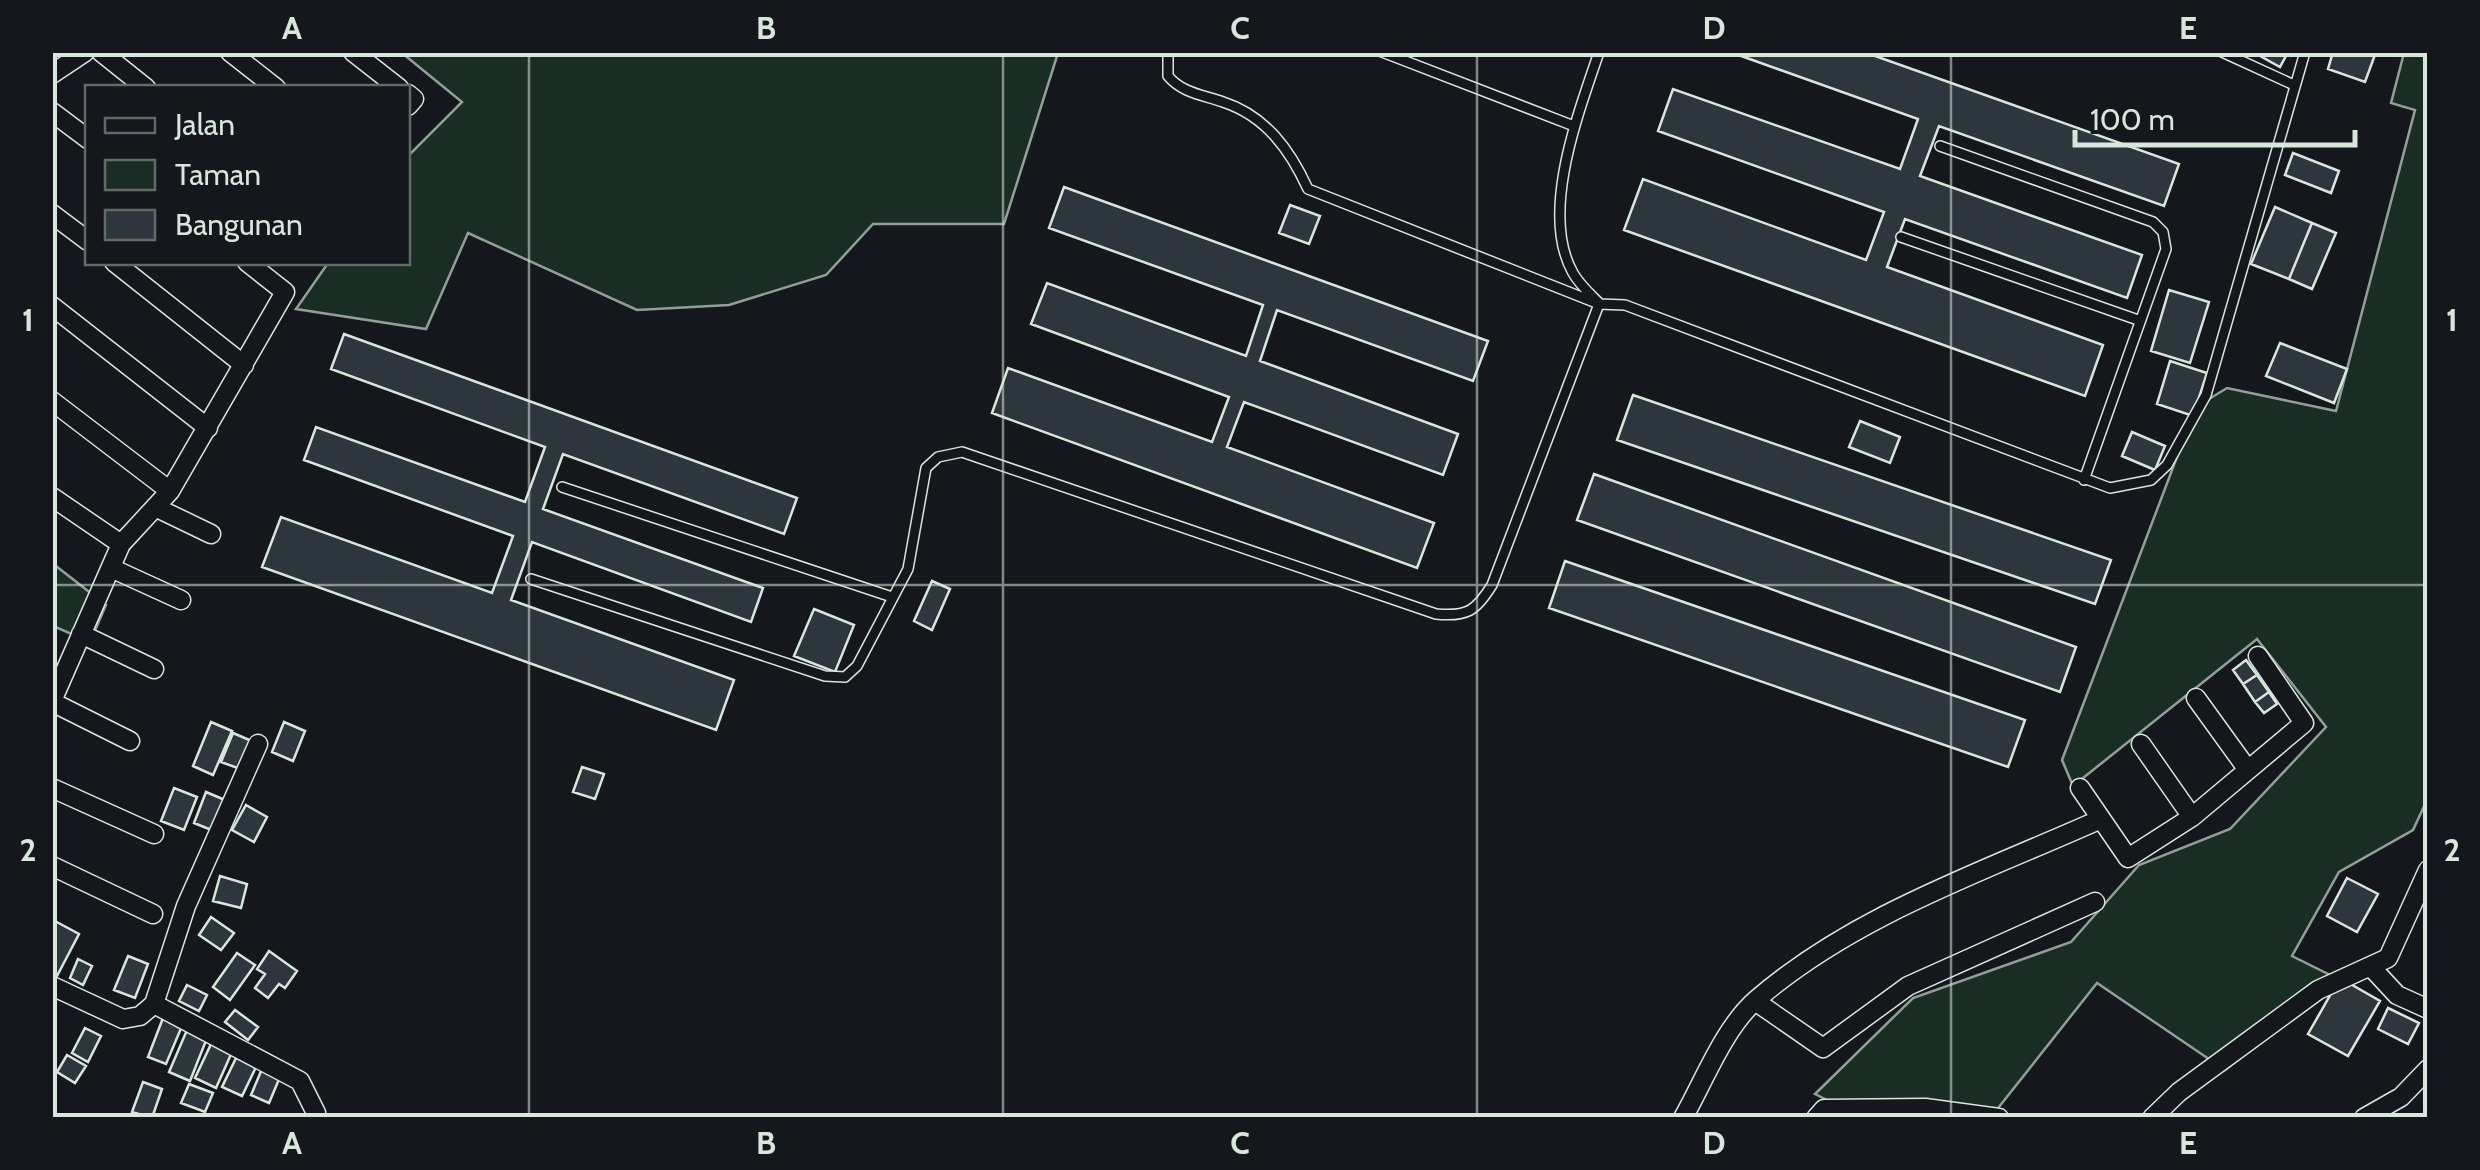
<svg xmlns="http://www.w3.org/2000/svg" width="2480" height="1170" font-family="Cabin,sans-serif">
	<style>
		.green { fill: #1a2d24; stroke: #939e99; stroke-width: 2.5 }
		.building { fill: #2c363c; stroke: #d8e6dc; stroke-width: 2.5 }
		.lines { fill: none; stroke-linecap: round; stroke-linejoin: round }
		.lane-casing { stroke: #d8e6dc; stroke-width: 12 }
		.street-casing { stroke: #d8e6dc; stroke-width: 21 }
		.lane { stroke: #14181c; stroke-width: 9 }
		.street { stroke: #14181c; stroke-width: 18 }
		.grid { fill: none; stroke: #d8e6dc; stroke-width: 2.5; stroke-opacity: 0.55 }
		.neatline { fill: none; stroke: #d8e6dc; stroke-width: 4 }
		.grid-label { font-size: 32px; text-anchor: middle; font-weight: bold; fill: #d8e6dc }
	</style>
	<rect width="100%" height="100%" fill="#14181c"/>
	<path class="green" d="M402,53H1058L1004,224H873L826,275L729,305L637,310L468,233L426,329L296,309L328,263L408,262V156L462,102Z
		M2404,53H2427V800L2413,830L2339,872L2292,956L2340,980L2225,1070L2097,983L1991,1117H1848L1847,1110L1815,1094L1913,998L2071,942L2139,865L2230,829L2326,727L2257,639L2073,786L2062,760L2196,407L2227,388L2336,411L2415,110L2391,103Z
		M52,563L106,605L90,642L53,626Z"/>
	<path class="building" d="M1730,52H1864L2179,164L2164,206L1939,126L1920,176L2142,255L2127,298L1905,219L1887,267L2103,345L2085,396L1624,230L1643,179L1866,260L1884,212L1658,131L1673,89L1900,169L1918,119Z
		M2253,52H2288L2280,67Z
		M2333,52H2376L2365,82L2328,69Z
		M2293,153L2339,171L2331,193L2285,175Z
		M1064,187L1488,341L1473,381L1277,310L1260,361L1458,434L1443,475L1244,402L1227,447L1434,523L1417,568L992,413L1008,368L1212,442L1229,397L1031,324L1047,283L1246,356L1263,305L1049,228Z
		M1290,205L1320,216L1309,244L1279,233Z
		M2275,207L2312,223L2289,279L2251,264Z
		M2312,223L2336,233L2312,289L2289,279Z
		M2169,290L2209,302L2190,363L2151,351Z
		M344,334L797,498L784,534L563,454L543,509L763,588L751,622L532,542L511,600L734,680L716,730L262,567L281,517L492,593L513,536L304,460L316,427L525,502L545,447L331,369Z
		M2280,343L2347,369L2334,403L2266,376Z
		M2170,361L2207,373L2193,416L2157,404Z
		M1633,395L2111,560L2095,604L1617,440Z
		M1860,421L1900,437L1890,463L1849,447Z
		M2132,432L2165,446L2155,470L2122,456Z
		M1594,474L2076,647L2060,692L1577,520Z
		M1565,561L2025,720L2008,767L1549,608Z
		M932,581L950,589L932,630L914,621Z
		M814,609L854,625L835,672L794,656Z
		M2246,660L2257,675L2243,684L2233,670Z
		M2257,675L2269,692L2255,702L2243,684Z
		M2269,692L2277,704L2264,713L2255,702Z
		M211,722L232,731L213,775L193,766Z
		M284,722L305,731L293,761L272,752Z
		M233,733L254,742L243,770L221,762Z
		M582,767L604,774L595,799L573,792Z
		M174,788L197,797L184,830L161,821Z
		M206,792L225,800L214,831L194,823Z
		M246,805L267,817L254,842L232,830Z
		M220,876L247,884L241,908L213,901Z
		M2347,878L2378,894L2357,932L2327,916Z
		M211,917L234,933L221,950L199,935Z
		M53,920L79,934L57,976L52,974Z
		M269,951L297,971L285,988L279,984L268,998L255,988L265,974L257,969Z
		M237,953L255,965L230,1000L213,987Z
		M128,956L148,964L135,998L114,990Z
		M78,959L92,966L83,985L70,978Z
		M2340,978L2380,1001L2348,1056L2308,1034Z
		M187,985L207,995L199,1011L179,1001Z
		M2388,1008L2419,1023L2408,1044L2378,1029Z
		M235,1010L258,1027L248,1040L225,1022Z
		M163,1018L182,1026L166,1064L148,1057Z
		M85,1028L101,1036L88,1062L72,1053Z
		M187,1030L207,1038L190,1081L169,1072Z
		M212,1042L232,1052L216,1088L195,1078Z
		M238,1054L258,1063L242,1096L222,1087Z
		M67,1055L86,1066L75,1083L57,1072Z
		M262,1069L280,1077L269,1103L251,1095Z
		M143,1082L162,1089L152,1118L132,1112Z
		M189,1084L213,1093L205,1112L181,1103Z"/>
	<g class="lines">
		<g class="lane-casing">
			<path id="lane" d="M1168,52V76C1182,93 1203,95 1223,102C1266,116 1290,150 1308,189L1599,304L1625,305L2110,488L2151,480L2167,465L2206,395L2305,52
				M1382,52L1574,126
				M2222,52L2294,85
				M1940,146L2153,222L2163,232L2166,249L2084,480
				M1901,237L2138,320
				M1599,303C1590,294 1579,284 1573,273C1539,213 1579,112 1599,52
				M562,487L892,597
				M531,579L825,676L845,677L857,666L908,569L926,468L938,457L962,452L1436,614C1467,617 1476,611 1492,585L1599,304"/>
		</g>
		<g class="street-casing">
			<path id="street" d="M101,52L146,88
				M230,52L276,88
				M353,52L399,88
				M52,74L85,52
				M408,94L414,99L408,106
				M52,112L88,139
				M52,214L88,241
				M114,262L244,365
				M52,306L208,428
				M52,401L170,491
				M52,497L121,544
				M155,507L211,534
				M111,568L181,600
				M81,634L154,669
				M2196,698L2248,770
				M52,701L121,544L170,491L285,292L247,262
				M52,702L130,741
				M2141,744L2192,817
				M52,788L154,834
				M2080,788L2128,858L2192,817L2304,723L2258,656
				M52,866L153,914
				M2372,968L2397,995L2428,1009
				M52,986L123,1019L140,1016L154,1004L186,906L258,744
				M1755,1001L1823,1048L1908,986L2095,902
				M154,1004L300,1081L316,1113L314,1118
				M1683,1118C1704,1081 1724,1028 1756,1000C1854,915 1985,871 2101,819
				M1816,1118L1824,1109L1925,1108L1999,1118
				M2152,1118L2179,1092L2318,990L2388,958L2428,870
				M2364,1118L2401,1097L2428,1069"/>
		</g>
		<use href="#lane" class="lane"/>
		<use href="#street" class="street"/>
	</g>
	<path class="grid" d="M529,52V1118M1003,52V1118M1477,52V1118M1951,52V1118M52,585H2428"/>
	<rect width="2480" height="1170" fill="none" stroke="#14181c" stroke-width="110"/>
	<rect x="85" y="85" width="325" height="180" fill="#14181c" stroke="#626a69" stroke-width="2.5"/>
	<rect x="105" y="118" width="50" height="15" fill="#14181c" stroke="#626a69" stroke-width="2.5"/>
	<text x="175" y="135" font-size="30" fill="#d8e6dc">Jalan</text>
	<rect x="105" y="160" width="50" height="30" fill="#1a2d24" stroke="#626a69" stroke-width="2.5"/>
	<text x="175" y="185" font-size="30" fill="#d8e6dc">Taman</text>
	<rect x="105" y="210" width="50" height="30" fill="#2c363c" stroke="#626a69" stroke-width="2.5"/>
	<text x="175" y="235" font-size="30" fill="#d8e6dc">Bangunan</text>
	<path d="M2075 130v15h280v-15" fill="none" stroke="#d8e6dc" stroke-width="5"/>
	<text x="2090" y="130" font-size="30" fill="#d8e6dc" stroke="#14181c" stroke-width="8" paint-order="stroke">100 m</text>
	<rect x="55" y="55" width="2370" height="1060" class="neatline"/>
	<g class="grid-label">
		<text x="292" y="39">A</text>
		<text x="766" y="39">B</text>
		<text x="1240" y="39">C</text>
		<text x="1714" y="39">D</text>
		<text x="2188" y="39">E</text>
		<text x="28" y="331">1</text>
		<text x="2452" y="331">1</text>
		<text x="28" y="861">2</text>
		<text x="2452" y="861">2</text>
		<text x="292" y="1154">A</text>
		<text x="766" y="1154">B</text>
		<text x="1240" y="1154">C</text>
		<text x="1714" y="1154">D</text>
		<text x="2188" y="1154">E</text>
	</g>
</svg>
